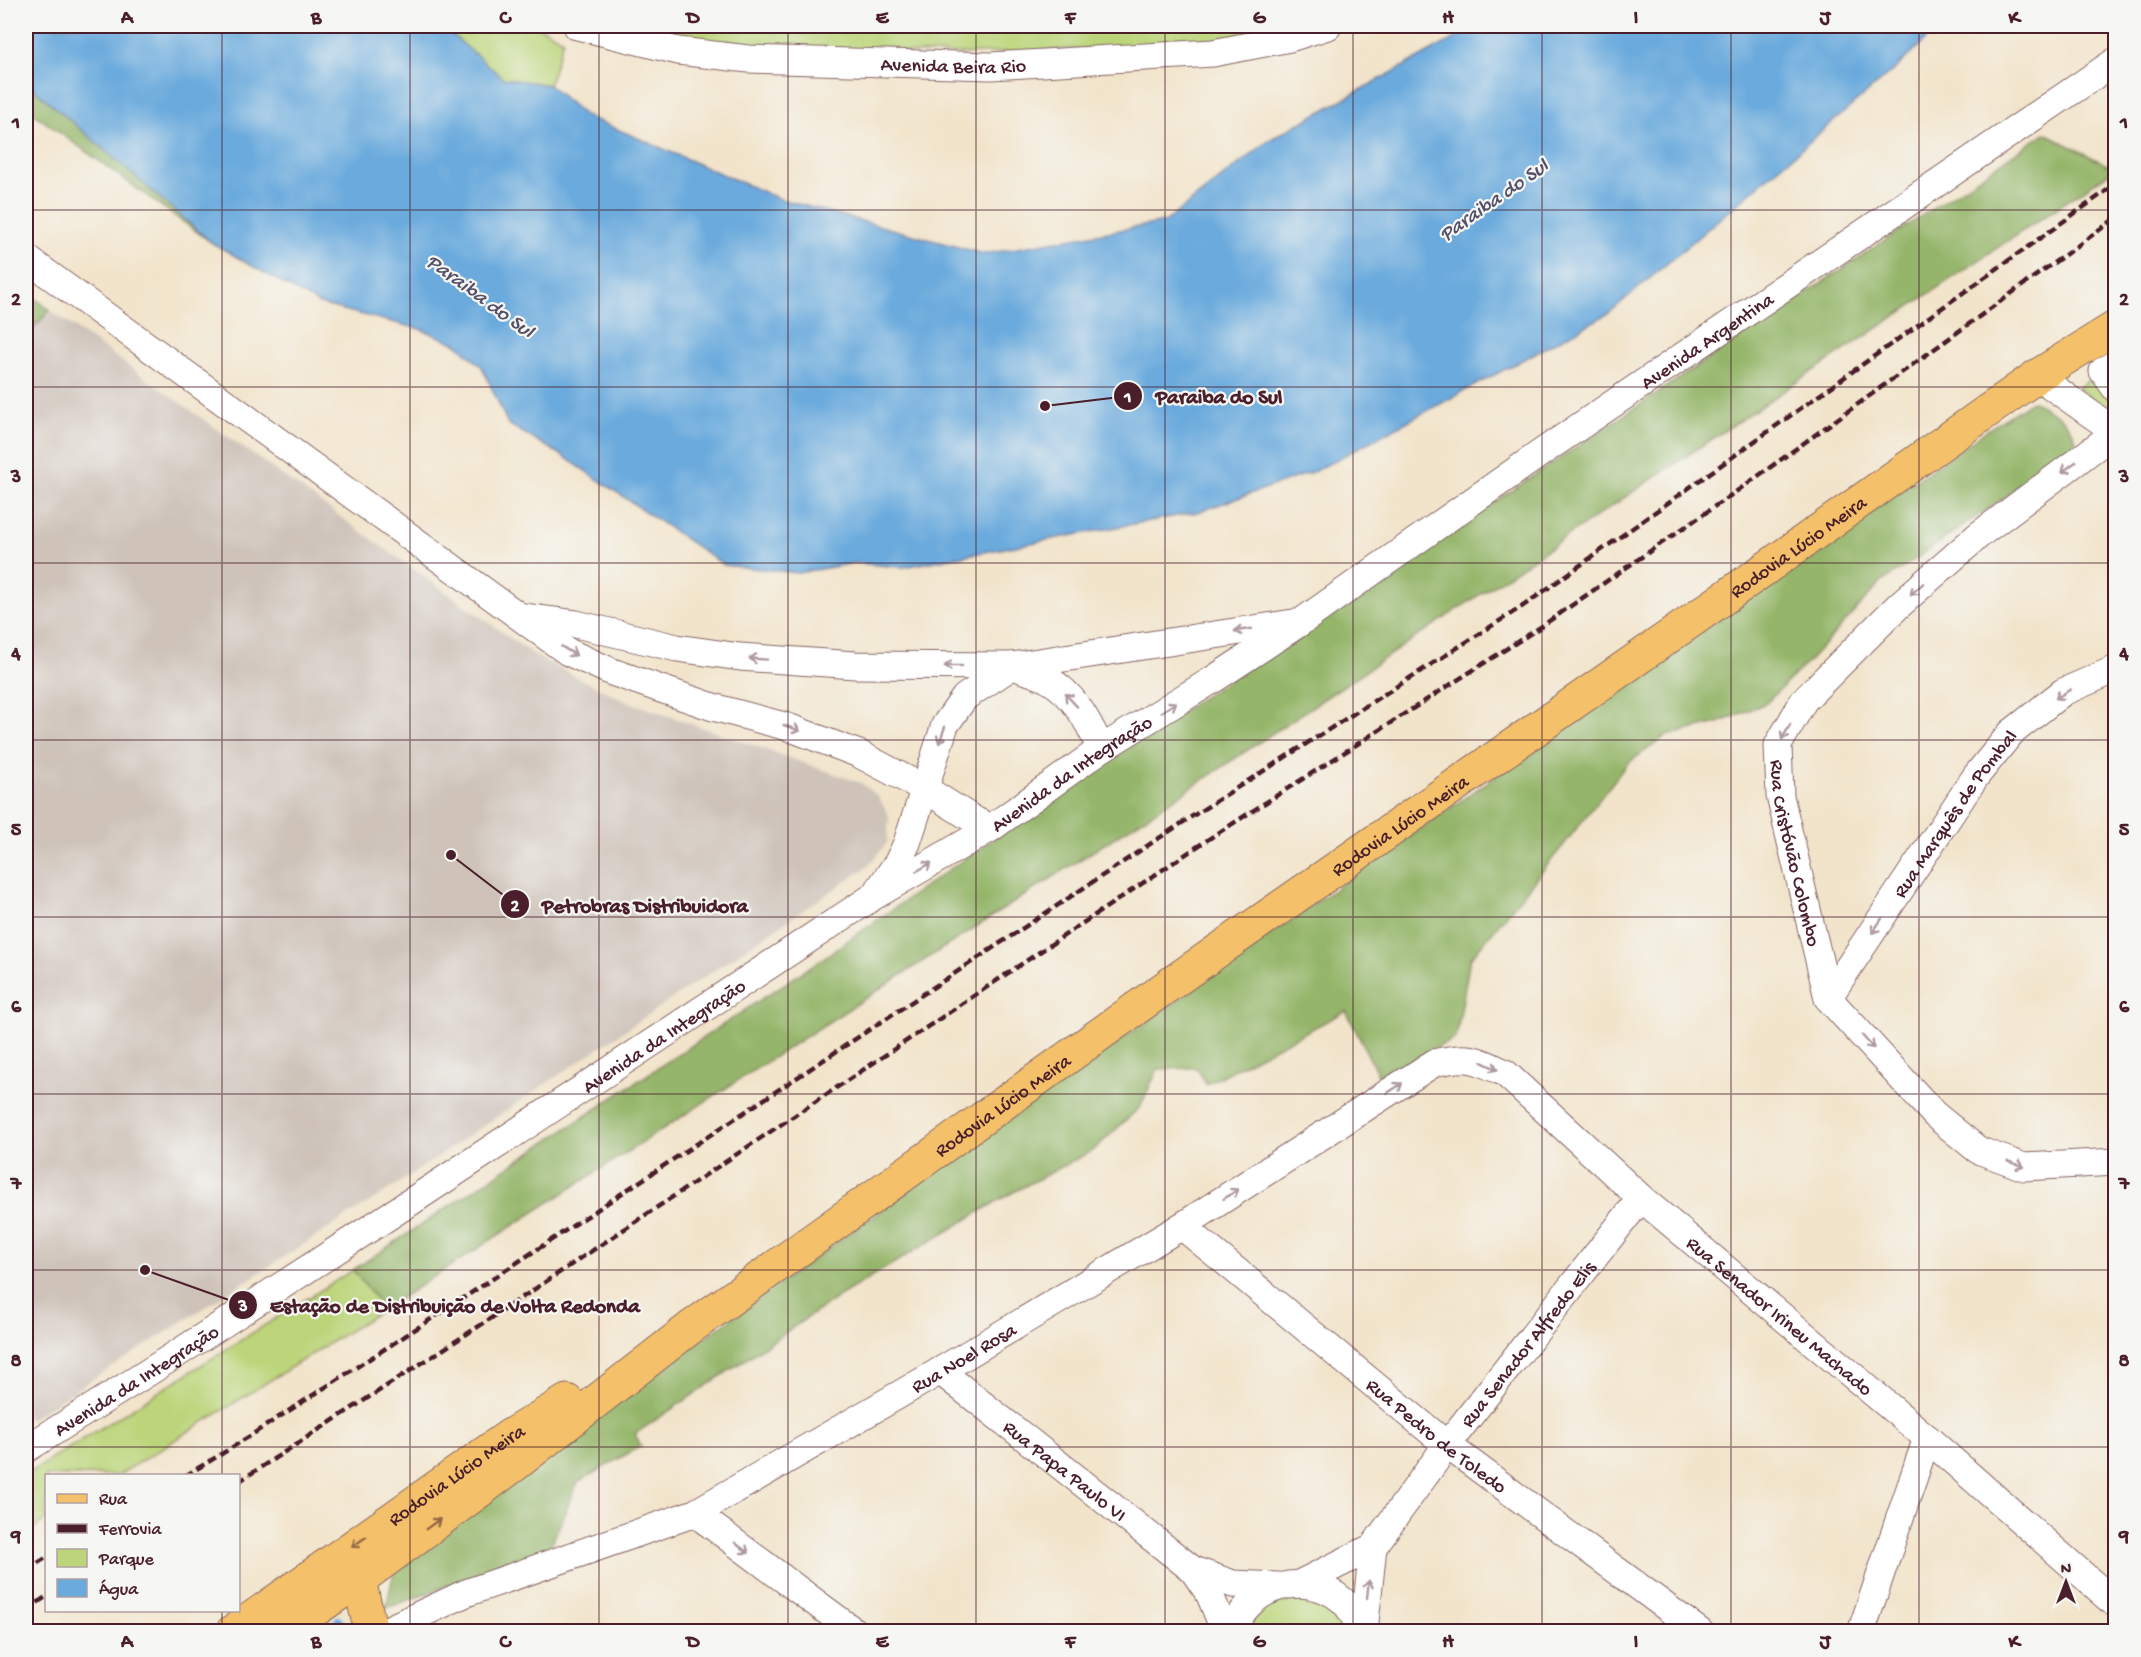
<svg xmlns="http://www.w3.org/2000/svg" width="2141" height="1657" font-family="'Gochi Hand',sans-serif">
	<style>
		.industrial { fill: #cec2b9 }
		.green { fill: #bcd57a; stroke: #837a52; stroke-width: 1.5 }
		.forest { fill: #95b66a; stroke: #706a4a; stroke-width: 1.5 }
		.water { fill: #6aaadd; stroke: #5a6484; stroke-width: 1.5 }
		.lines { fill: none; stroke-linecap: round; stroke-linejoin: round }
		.stream { stroke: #6aaadd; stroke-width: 8 }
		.minor-casing { stroke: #856463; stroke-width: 29 }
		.major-casing { stroke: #856463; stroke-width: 35 }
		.minor { stroke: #fff; stroke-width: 27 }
		.major { stroke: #f4c16a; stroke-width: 33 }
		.rail { stroke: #4a1f2b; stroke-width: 4.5; stroke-dasharray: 9 4.5; stroke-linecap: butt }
		.oneway { stroke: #ae9aa0 }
		.oneway2 { stroke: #966847 }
		.grid { fill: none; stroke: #4a1f2b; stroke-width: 1.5; stroke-opacity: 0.55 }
		.labels { text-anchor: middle; stroke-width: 4.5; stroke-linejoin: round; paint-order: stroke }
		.street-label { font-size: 20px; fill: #4a1f2b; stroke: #f6f6f2 }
		.water-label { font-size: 21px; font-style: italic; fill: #555069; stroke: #f6f6f2 }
		.leader { fill: none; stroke: #4a1f2b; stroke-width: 2 }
		.callout-dot { fill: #4a1f2b; stroke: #f6f6f2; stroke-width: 2 }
		.mark-label { font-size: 18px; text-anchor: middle; font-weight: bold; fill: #fff }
		.callout-label { font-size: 21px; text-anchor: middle; font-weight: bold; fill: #4a1f2b; stroke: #f6f6f2; stroke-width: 4.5; stroke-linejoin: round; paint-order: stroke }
		.neatline { fill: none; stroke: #4a1f2b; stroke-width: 2 }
		.grid-label { font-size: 20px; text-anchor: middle; font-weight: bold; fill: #4a1f2b }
	</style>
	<rect width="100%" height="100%" fill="#f6f6f2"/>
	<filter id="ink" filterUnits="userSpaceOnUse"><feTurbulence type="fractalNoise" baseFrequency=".0167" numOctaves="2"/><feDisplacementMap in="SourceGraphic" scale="12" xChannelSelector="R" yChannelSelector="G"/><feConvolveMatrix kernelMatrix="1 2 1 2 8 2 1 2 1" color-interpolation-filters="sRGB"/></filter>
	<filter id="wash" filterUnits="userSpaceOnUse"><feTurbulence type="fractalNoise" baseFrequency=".008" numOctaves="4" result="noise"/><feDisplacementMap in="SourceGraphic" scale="24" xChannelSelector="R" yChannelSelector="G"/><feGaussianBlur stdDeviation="1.35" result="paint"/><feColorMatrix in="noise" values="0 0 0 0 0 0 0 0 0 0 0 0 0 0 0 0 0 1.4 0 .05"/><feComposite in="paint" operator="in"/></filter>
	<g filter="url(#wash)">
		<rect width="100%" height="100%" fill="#f2e4cb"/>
		<path class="industrial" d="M50,310L537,657L623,700L861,783L878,796L889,816L887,843L867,867L393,1187L29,1420L26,1415V336Z"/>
		<path class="green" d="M442,26H538L563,40L549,85L503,78Z
			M661,26H1297L1190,44L957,54L746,48L661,34Z
			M2103,371L2115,389V412H2110L2077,388Z
			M353,1270L384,1309L119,1475L46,1476V1520L26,1533V1475Z
			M1294,1597C1319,1599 1337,1608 1348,1632H1245C1258,1611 1270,1601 1294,1597Z"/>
		<path class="forest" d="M26,82L212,243L26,108Z
			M2045,133L2115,169L1188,790L384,1309L353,1270L819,961L967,857L1135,743Z
			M26,291L50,310L26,336Z
			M2032,401C2051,411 2072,420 2076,442L2065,456L1882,582L1810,660L1766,703L1718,723L1666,736L1627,764L1562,847L1470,959L1456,1038L1379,1077L1346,1011L1206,1084L1197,1068L1158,1069L1140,1107L1094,1150L1004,1197L841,1295L635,1434L641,1446L578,1482L549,1550L386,1608L394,1571C489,1500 582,1427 677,1358C1110,1043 1550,740 1987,430Z"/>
		<path class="water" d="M26,26H442L503,78L549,85L584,115L780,199L984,254L1165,222L1271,139L1477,26H1940L1897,67L1608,314L1315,471L1198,512L903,567L855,563L798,573L724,565L563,456L508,424L482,367L457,344L420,329L319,304L212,243L26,82Z"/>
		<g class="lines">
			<path class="stream" d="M338,1620L345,1631"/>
		</g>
	</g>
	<g filter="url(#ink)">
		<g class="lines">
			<g class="minor-casing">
				<g id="minor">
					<path id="s1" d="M577,26L678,51L749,59L991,66L1213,53L1290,38L1328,26"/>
					<path d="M26,258L568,652L612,672L713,707L788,727L859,754L925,789L976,821L991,828"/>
					<path d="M2116,363L2103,371L2116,389"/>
					<path d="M2037,376L2116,432"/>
					<path id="s2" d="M2116,432L1980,534L1898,606L1804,700L1778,745L1780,796L1828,998L1935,1115L1978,1150L2024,1167L2116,1162"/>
					<path d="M523,617L576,624L677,648L740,657L855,665L1012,666L1293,623"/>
					<path d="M1016,667C1026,671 1038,674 1047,679C1074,693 1089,723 1101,749"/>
					<path d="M879,889L898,862L907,843L945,725L965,697L1012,666"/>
					<path id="s3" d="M1828,998L1976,776L2011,733L2063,692L2116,669"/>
					<path id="s4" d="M1182,1226L1447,1445L1700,1632"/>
					<path id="s5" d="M940,1371L1193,1570L1210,1595L1225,1632"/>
					<path id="s6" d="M26,1449L155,1368L412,1201L874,896L991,828L1101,749L1214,679L1301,622L1545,450L2116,61"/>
					<path d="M695,1513L855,1632"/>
					<path d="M1193,1570L1233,1584L1278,1586"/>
					<path id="s7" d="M1301,1583L1373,1547L1447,1445L1641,1198"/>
					<path id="s8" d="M387,1630L466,1593L695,1513L940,1371L1182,1226L1434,1063C1468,1055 1474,1058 1505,1073L1641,1198L1927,1438L2116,1604"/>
					<path d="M1233,1632C1246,1586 1306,1569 1342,1600C1352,1609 1356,1620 1361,1632"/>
					<path d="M1364,1632L1373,1547"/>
					<path d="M1861,1632L1927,1438"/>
				</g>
			</g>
			<g class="major-casing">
				<g id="major">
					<path d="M359,1580L371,1632"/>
					<path id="s9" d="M232,1632L509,1436L567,1401"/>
					<path id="s10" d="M283,1632L359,1580L516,1464L690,1328L1163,989L1697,617L2037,376L2116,327"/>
				</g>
			</g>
			<use href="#minor" class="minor"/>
			<use href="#major" class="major"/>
			<path class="rail" d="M185,1476L228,1450L456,1303L1188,819L1523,606L2116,184
				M238,1482L490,1319L1204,842L1539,628L1747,484L2116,218
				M26,1570L46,1558
				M26,1610L46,1597"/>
		</g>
		<defs><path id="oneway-shaft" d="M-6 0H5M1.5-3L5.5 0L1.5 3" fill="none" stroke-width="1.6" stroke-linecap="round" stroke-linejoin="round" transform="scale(1.5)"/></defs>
		<g class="oneway">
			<use href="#oneway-shaft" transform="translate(2069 467) rotate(143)"/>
			<use href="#oneway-shaft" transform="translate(1917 589) rotate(138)"/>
			<use href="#oneway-shaft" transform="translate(1243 630) rotate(172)"/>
			<use href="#oneway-shaft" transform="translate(569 651) rotate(31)"/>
			<use href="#oneway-shaft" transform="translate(758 659) rotate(-176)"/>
			<use href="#oneway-shaft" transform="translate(953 666) rotate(-180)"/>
			<use href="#oneway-shaft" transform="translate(2063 694) rotate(148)"/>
			<use href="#oneway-shaft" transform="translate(1071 700) rotate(-133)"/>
			<use href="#oneway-shaft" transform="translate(1169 707) rotate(-32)"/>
			<use href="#oneway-shaft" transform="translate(792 728) rotate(19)"/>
			<use href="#oneway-shaft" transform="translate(1786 732) rotate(119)"/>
			<use href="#oneway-shaft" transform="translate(942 735) rotate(110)"/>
			<use href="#oneway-shaft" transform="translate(924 867) rotate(-30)"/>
			<use href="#oneway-shaft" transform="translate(1877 926) rotate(124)"/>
			<use href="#oneway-shaft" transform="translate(1868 1042) rotate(48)"/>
			<use href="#oneway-shaft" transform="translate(1490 1066) rotate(25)"/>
			<use href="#oneway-shaft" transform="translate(1395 1088) rotate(-33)"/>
			<use href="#oneway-shaft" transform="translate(2016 1164) rotate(19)"/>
			<use href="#oneway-shaft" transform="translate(1231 1194) rotate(-33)"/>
			<use href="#oneway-shaft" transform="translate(742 1548) rotate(37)"/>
			<use href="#oneway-shaft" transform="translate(1368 1589) rotate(-84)"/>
		</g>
		<g class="oneway2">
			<use href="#oneway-shaft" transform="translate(433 1524) rotate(-36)"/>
			<use href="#oneway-shaft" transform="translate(359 1542) rotate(145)"/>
		</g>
	</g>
	<path class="grid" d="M222,26V1476M410,26V1632M599,26V1632M788,26V1632M976,26V1632M1165,26V1632M1353,26V1632M1542,26V1632M1731,26V1632M1919,26V1632M26,210H2116M26,387H2116M26,563H2116M26,740H2116M26,917H2116M26,1094H2116M26,1270H2116M26,1447H2116M222,1610V1632"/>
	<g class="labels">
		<g class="street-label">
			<text dy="7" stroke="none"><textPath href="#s1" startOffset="380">Avenida Beira Rio</textPath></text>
			<text dy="7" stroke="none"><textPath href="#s6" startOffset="2014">Avenida Argentina</textPath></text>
			<text dy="7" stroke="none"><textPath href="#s10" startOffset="1864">Rodovia Lúcio Meira</textPath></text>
			<text dy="7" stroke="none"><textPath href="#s6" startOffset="1245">Avenida da Integração</textPath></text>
			<text dy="7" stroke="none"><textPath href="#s3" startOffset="224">Rua Marquês de Pombal</textPath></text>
			<text dy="7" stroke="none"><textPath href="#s10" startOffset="1378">Rodovia Lúcio Meira</textPath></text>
			<text dy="7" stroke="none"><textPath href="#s2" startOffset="574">Rua Cristóvão Colombo</textPath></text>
			<text dy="7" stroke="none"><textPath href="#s6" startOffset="760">Avenida da Integração</textPath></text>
			<text dy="7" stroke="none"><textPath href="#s10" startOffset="892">Rodovia Lúcio Meira</textPath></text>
			<text dy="7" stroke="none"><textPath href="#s8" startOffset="1636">Rua Senador Irineu Machado</textPath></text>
			<text dy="7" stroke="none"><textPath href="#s7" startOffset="336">Rua Senador Alfredo Elis</textPath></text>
			<text dy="7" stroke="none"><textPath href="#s8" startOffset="640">Rua Noel Rosa</textPath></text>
			<text dy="7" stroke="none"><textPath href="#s6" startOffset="130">Avenida da Integração</textPath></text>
			<text dy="7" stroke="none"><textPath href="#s4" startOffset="330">Rua Pedro de Toledo</textPath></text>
			<text dy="7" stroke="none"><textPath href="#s5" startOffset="160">Rua Papa Paulo VI</textPath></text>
			<text dy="7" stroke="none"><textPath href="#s9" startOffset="274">Rodovia Lúcio Meira</textPath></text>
		</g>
		<g class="water-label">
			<text transform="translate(1493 199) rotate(-35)" y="7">Paraiba do Sul</text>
			<text transform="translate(481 295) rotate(36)" y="7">Paraiba do Sul</text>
		</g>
	</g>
	<path class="leader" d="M1045 406L1128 396M451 855L515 904M145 1270L243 1305"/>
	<g class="callout-dot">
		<circle cx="1045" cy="406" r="6"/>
		<circle cx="451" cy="855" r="6"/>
		<circle cx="145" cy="1270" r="6"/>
		<circle cx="1128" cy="396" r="15"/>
		<circle cx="515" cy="904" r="15"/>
		<circle cx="243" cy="1305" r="15"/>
	</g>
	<g class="mark-label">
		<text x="1128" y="402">1</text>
		<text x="515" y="911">2</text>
		<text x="243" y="1311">3</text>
	</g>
	<g class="callout-label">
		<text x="1219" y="403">Paraiba do Sul</text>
		<text x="645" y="912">Petrobras Distribuidora</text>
		<text x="455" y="1312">Estação de Distribuição de Volta Redonda</text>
	</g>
	<rect width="2141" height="1657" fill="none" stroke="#f6f6f2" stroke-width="66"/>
	<rect x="45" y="1474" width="195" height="138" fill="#f6f6f2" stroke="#b1a0a2" stroke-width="1.5"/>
	<rect x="57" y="1494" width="30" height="9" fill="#f4c16a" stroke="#b1a0a2" stroke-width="1.5"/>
	<text x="99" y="1504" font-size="18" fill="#4a1f2b">Rua</text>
	<rect x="57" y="1524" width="30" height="9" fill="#4a1f2b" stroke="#b1a0a2" stroke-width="1.5"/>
	<text x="99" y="1534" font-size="18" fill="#4a1f2b">Ferrovia</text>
	<rect x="57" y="1549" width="30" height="18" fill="#bcd57a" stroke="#b1a0a2" stroke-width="1.5"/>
	<text x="99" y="1564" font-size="18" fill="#4a1f2b">Parque</text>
	<rect x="57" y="1579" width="30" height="18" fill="#6aaadd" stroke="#b1a0a2" stroke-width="1.5"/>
	<text x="99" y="1594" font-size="18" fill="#4a1f2b">Água</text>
	<g transform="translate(2066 1582)" stroke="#f6f6f2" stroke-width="4.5" paint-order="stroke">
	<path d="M0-4.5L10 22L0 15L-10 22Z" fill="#4a1f2b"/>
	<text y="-9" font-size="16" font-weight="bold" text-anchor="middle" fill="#4a1f2b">N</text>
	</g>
	<rect x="33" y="33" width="2075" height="1591" class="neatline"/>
	<g class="grid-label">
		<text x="127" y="23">A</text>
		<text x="316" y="23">B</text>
		<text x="505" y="23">C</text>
		<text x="693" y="23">D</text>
		<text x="882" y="23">E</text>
		<text x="1070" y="23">F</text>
		<text x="1259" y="23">G</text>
		<text x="1448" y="23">H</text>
		<text x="1636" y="23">I</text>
		<text x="1825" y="23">J</text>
		<text x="2014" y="23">K</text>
		<text x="16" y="128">1</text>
		<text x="2124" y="128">1</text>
		<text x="16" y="305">2</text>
		<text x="2124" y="305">2</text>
		<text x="16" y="482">3</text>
		<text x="2124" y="482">3</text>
		<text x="16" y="659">4</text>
		<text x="2124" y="659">4</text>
		<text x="16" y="835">5</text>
		<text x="2124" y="835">5</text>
		<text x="16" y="1012">6</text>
		<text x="2124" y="1012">6</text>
		<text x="16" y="1189">7</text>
		<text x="2124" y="1189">7</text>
		<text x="16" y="1366">8</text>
		<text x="2124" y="1366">8</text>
		<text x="16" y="1542">9</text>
		<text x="2124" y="1542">9</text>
		<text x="127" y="1647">A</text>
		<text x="316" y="1647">B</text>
		<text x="505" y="1647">C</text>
		<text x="693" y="1647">D</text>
		<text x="882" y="1647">E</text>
		<text x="1070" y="1647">F</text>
		<text x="1259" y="1647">G</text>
		<text x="1448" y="1647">H</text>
		<text x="1636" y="1647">I</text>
		<text x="1825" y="1647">J</text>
		<text x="2014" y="1647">K</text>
	</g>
</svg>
